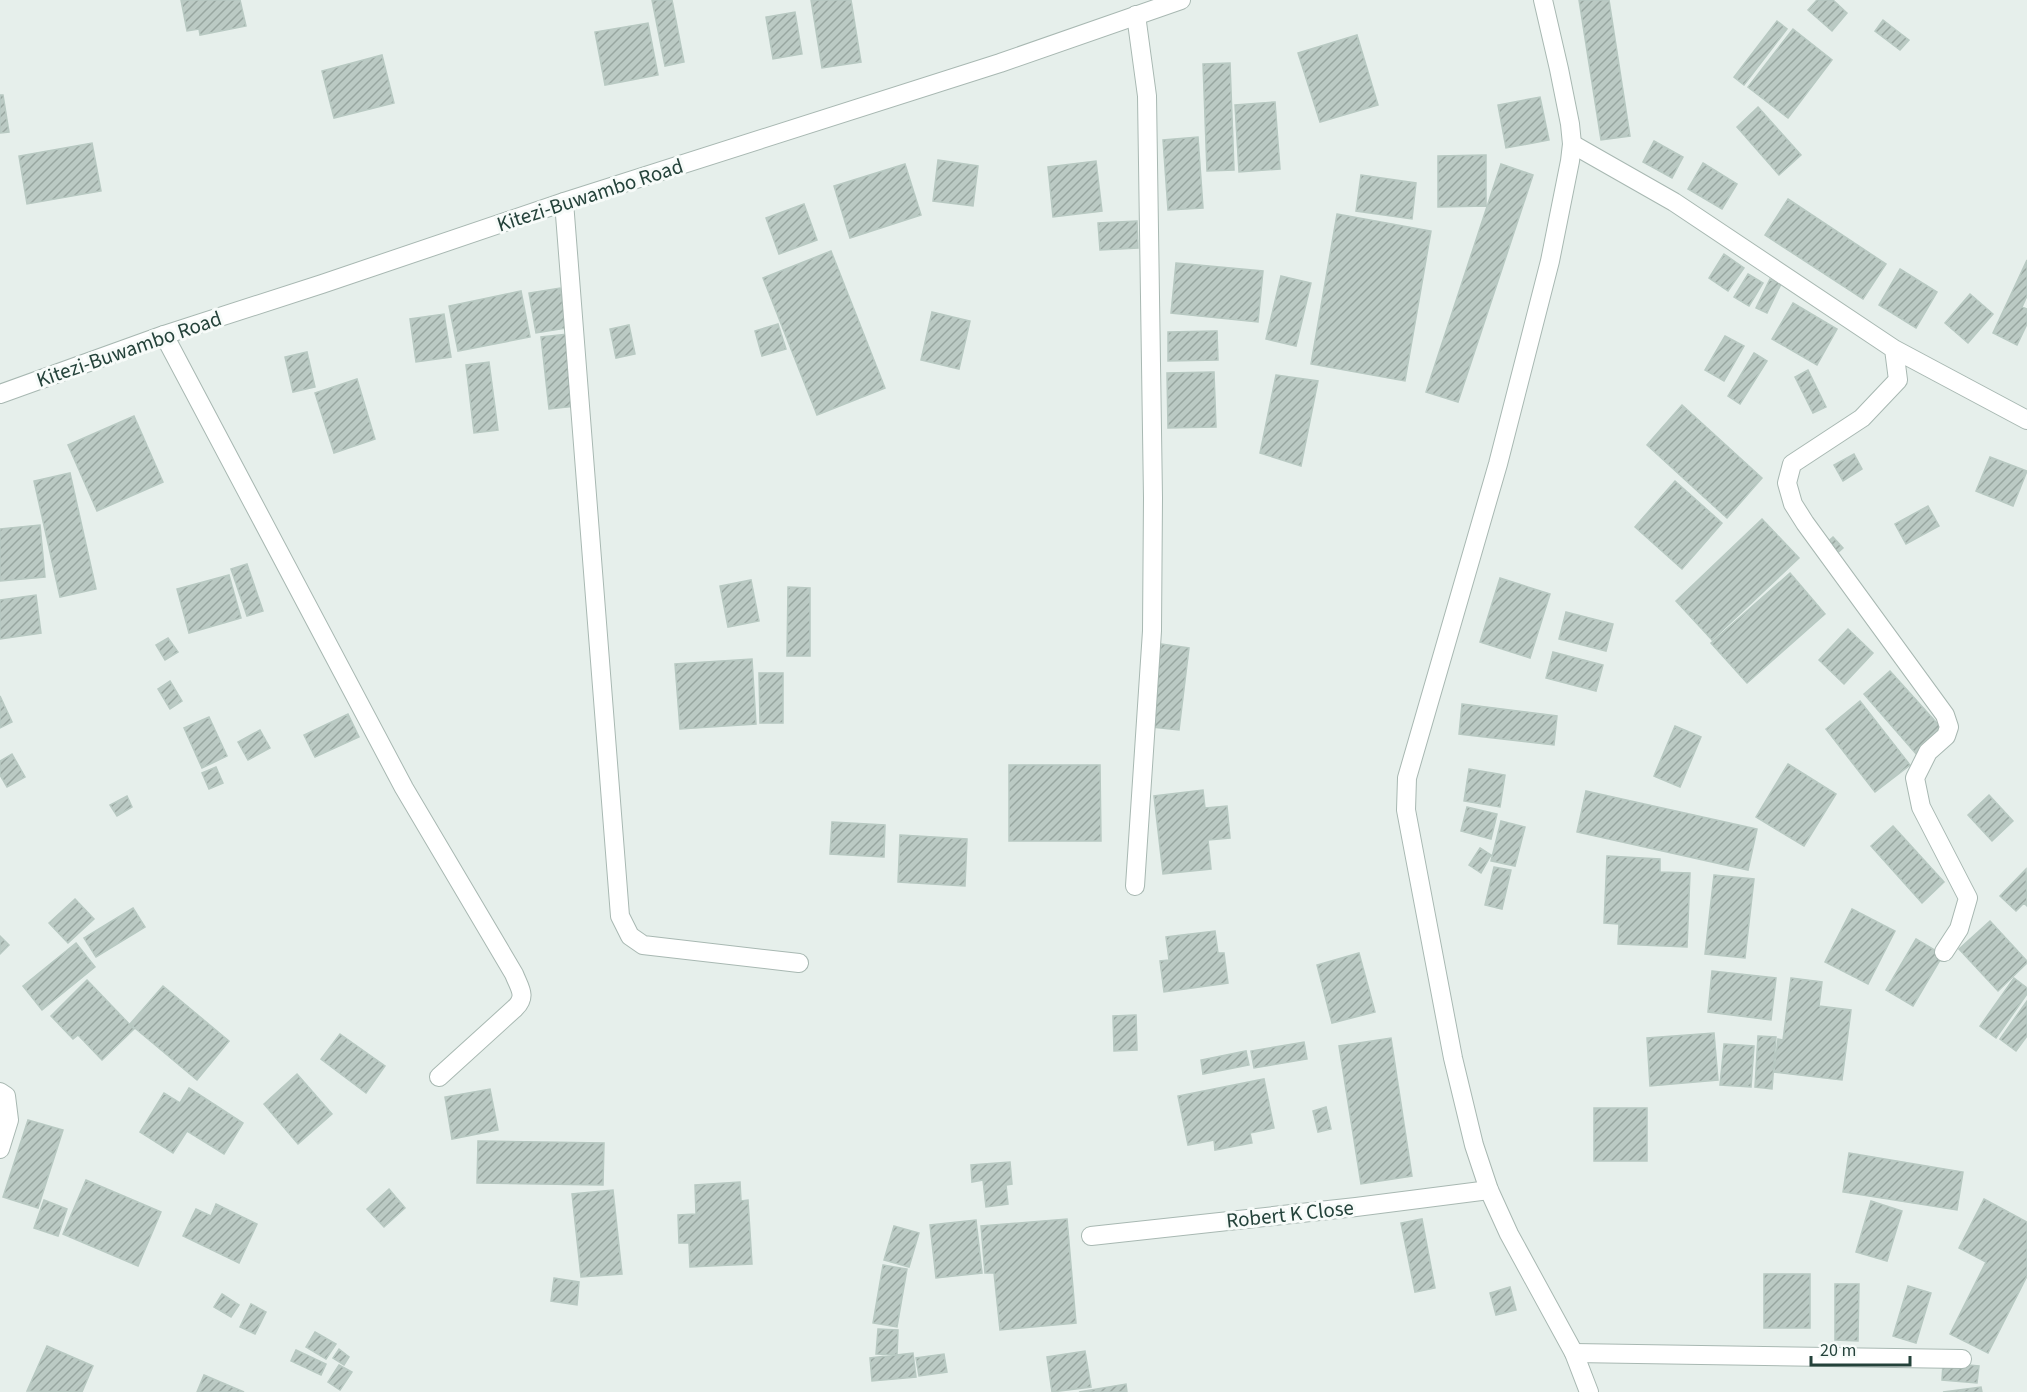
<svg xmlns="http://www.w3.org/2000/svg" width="2027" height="1392" font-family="'Source Sans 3',sans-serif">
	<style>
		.building { fill: url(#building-hatch); stroke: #b8c9c2; stroke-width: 1.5 }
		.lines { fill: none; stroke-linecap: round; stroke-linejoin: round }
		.minor-casing { stroke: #a8b8b2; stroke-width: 20 }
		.tertiary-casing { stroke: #a8b8b2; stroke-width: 20 }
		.minor { stroke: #fff; stroke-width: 18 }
		.tertiary { stroke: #fff; stroke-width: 18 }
		.labels { text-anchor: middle; stroke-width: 6; stroke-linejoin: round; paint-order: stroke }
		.street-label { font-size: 21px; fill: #24423a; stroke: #f7fbf9 }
	</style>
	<defs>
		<pattern id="building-hatch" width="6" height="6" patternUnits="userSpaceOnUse" patternTransform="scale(1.5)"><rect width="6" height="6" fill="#bbcac4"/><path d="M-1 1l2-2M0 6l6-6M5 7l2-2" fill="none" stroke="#98a6a0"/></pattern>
	</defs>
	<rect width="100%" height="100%" fill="#e6efeb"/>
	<path class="building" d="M181,0H240L246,26L200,35L199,29L187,31Z
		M652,0H672L684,62L665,66Z
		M811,0H851L861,62L822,68Z
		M1579,0H1609L1630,136L1601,140Z
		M1817,0H1833L1847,13L1832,31L1808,10Z
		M795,12L802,54L773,59L766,17Z
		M1883,20L1909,40L1900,50L1875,31Z
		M1777,21L1787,29L1744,85L1734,77Z
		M648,23L658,75L605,85L595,32Z
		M1793,29L1832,60L1788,118L1748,87Z
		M1357,35L1378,105L1320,122L1298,53Z
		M382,55L394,103L334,118L322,71Z
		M1230,63L1234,170L1207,171L1203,64Z
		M0,95H3L9,132L0,133Z
		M1540,97L1549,140L1506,148L1498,105Z
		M1275,102L1280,169L1239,172L1235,105Z
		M1758,107L1801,155L1779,175L1737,127Z
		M1198,137L1203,208L1168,210L1163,140Z
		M1654,141L1683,157L1672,178L1643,162Z
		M92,143L101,191L27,204L19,156Z
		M1486,155V206L1438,207V156Z
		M938,160L978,166L973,206L933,201Z
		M1096,161L1102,211L1053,217L1048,167Z
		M1703,163L1737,184L1722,209L1688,189Z
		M905,164L921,215L850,238L834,186Z
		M1501,164L1533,175L1458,402L1426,392Z
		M1361,175L1416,183L1412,219L1356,211Z
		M1788,199L1886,264L1863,299L1765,235Z
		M804,204L817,240L779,254L766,218Z
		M1337,214L1431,231L1405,381L1311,364Z
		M1137,221L1138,248L1100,250L1098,223Z
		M831,251L885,388L817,415L763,278Z
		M1724,254L1744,268L1728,291L1709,278Z
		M2027,260V296L2022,307L2027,309V324L2017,345L1993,333Z
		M1176,263L1263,271L1258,322L1171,313Z
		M1900,269L1937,292L1916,328L1879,305Z
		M1748,274L1763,283L1749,306L1734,297Z
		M1281,276L1311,283L1296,346L1266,339Z
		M1770,279L1781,284L1767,313L1756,308Z
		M560,288L567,328L536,333L529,293Z
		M521,291L530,337L458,351L449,306Z
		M1970,294L1993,314L1968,343L1945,323Z
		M1793,303L1837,329L1817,365L1772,339Z
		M932,312L970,321L959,369L921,360Z
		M444,314L451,357L416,362L410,319Z
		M778,324L786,349L762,356L755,331Z
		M629,325L635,354L616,358L610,329Z
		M1217,331L1218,360L1168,361V332Z
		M568,334L576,406L549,409L541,337Z
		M1725,336L1744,346L1724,381L1705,370Z
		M307,352L315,387L293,392L285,357Z
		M1754,353L1767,361L1740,404L1728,396Z
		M489,362L498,430L474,433L466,365Z
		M1808,370L1826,407L1813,413L1795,377Z
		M1214,372L1216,427L1168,428L1167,373Z
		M1276,375L1318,381L1301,466L1260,453Z
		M357,379L375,439L334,453L315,393Z
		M1682,405L1762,478L1727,518L1647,445Z
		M134,416L163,482L97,511L68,445Z
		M1854,454L1862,469L1843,481L1834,465Z
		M1990,457L2027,471L2013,506L1976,491Z
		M70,473L96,589L60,597L34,481Z
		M1675,481L1722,523L1682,569L1635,527Z
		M1928,506L1939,526L1906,544L1895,524Z
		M1762,519L1799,558L1712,640L1676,601Z
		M40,525L45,577L0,581V529Z
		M1833,537L1843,548L1833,557L1823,546Z
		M247,564L263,611L247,616L231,569Z
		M1790,573L1825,614L1747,683L1711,643Z
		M229,575L241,618L189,633L177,589Z
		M1500,578L1550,594L1530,658L1480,642Z
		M751,580L759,621L728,627L720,586Z
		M788,587L810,588V656H787Z
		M36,595L41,633L0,639V600Z
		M1566,612L1613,624L1606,651L1559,639Z
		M1848,629L1873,653L1844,684L1819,660Z
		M168,638L178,652L165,660L156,645Z
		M1161,644L1189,648L1179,730L1152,727Z
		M1553,652L1603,665L1596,691L1546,678Z
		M752,659L756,724L680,729L675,664Z
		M1890,671L1944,731L1917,755L1864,694Z
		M759,673H783V723H760Z
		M170,681L182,701L170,709L158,689Z
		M0,696L12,722L0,728Z
		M1860,701L1910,765L1875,792L1826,729Z
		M1462,704L1557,716L1554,745L1459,734Z
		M348,714L359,737L315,757L304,735Z
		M209,717L227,756L202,768L184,728Z
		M1675,726L1701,737L1680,787L1654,776Z
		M260,730L270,748L248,760L238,742Z
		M12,754L25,777L7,787L0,775V761Z
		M1788,764L1836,794L1804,846L1756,817Z
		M1009,765H1100L1101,841H1009Z
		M216,767L223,783L209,789L202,773Z
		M1469,769L1505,775L1500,807L1464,801Z
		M1203,790L1205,808L1227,806L1230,838L1208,840L1211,869L1163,874L1154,796Z
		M1586,791L1757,829L1748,870L1577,832Z
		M1989,795L2013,821L1992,841L1968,815Z
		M127,796L132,807L117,816L110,805Z
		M1467,807L1497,814L1491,839L1461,831Z
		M1501,821L1525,827L1515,866L1491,861Z
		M832,822L885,825L884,857L830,854Z
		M1893,826L1944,882L1922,903L1871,846Z
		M900,835L967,839L965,886L898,882Z
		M1480,848L1491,855L1481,873L1469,865Z
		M1607,856L1660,859V872L1690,873L1687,947L1618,944L1619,924L1604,923Z
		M1494,867L1511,870L1502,909L1485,905Z
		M2026,869L2027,906L2024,903L2016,911L2000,896Z
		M1714,875L1754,879L1745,958L1705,954Z
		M75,899L94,919L68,943L49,923Z
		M133,908L145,927L96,957L84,938Z
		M1852,909L1895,931L1868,984L1825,962Z
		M1990,921L2027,961V963L1998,991L1959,949Z
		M1215,931L1218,953H1224L1228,983L1164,992L1160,961L1169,960L1166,937Z
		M0,936L9,945L0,954Z
		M1916,939L1943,955L1913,1006L1886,990Z
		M76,943L95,967L42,1010L23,986Z
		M1359,953L1375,1012L1332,1023L1317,965Z
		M1712,971L1776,978L1771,1020L1708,1012Z
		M1791,978L1822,982L1819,1006L1851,1010L1842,1080L1774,1072L1778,1039L1783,1040Z
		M2014,978L2027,988V994L1996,1038L1980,1026Z
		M87,980L134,1029L102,1060L78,1035L73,1039L51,1016Z
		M163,986L229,1041L197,1080L130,1024Z
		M2027,1001V1036L2016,1051L2000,1039Z
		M1136,1015L1137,1050L1114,1051L1113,1016Z
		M1714,1033L1718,1080L1650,1086L1647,1038Z
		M340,1034L385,1066L366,1093L321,1059Z
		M1758,1036L1776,1037L1772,1089L1755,1087Z
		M1391,1038L1412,1176L1361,1184L1339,1046Z
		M1304,1042L1307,1059L1254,1068L1251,1051Z
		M1724,1044L1754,1046L1751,1087L1720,1085Z
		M1246,1051L1249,1065L1203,1074L1201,1060Z
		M297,1074L332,1114L298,1144L264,1104Z
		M1264,1079L1274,1128L1250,1133L1252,1143L1215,1150L1214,1140L1188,1145L1178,1096Z
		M189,1088L243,1123L224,1154L187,1131L173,1153L140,1132L164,1093L180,1103Z
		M490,1089L498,1130L452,1139L445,1097Z
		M1326,1107L1331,1129L1318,1132L1313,1111Z
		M1594,1108H1647V1161H1594Z
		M28,1120L63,1130L38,1208L3,1197Z
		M478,1141L604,1143L603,1185L477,1183Z
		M1849,1153L1963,1172L1957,1210L1843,1192Z
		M1010,1162L1012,1184L1006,1185L1008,1204L986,1207L983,1180L972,1182L971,1165Z
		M86,1180L161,1212L138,1266L63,1234Z
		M740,1182L741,1201L748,1200L752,1264L690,1267L689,1243H679L678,1215L696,1214L695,1185Z
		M389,1189L405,1208L384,1227L367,1209Z
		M613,1190L622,1274L581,1277L572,1194Z
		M1984,1199L2027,1222V1276L1988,1353L1950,1334L1986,1262L1959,1248Z
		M44,1200L67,1209L58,1236L34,1228Z
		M1871,1201L1902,1211L1887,1261L1856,1252Z
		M216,1204L257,1224L239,1263L183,1236L196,1209L211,1216Z
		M1067,1219L1076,1323L1000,1330L994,1273H985L981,1226Z
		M1422,1219L1435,1288L1415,1292L1401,1223Z
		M976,1220L982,1273L936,1278L930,1225Z
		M894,1226L919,1233L909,1267L884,1260Z
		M883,1265L907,1269L897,1327L873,1323Z
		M1764,1274H1810V1328H1764Z
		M554,1278L579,1282L577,1305L551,1301Z
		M1835,1284H1859L1858,1341L1835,1340Z
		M1908,1286L1931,1293L1916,1343L1893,1336Z
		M1510,1287L1516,1310L1496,1315L1490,1293Z
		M222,1294L239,1305L231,1317L214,1307Z
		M251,1304L266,1312L255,1334L240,1327Z
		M878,1329L898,1330L897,1355L876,1354Z
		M315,1332L336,1344L326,1359L306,1347Z
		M47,1346L93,1366L82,1392L27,1391Z
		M339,1349L349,1357L344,1365L333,1358Z
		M296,1350L326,1364L321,1375L291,1361Z
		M1085,1351L1091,1387L1052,1392L1047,1357Z
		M913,1353L916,1377L872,1381L870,1358Z
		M944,1354L947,1372L919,1376L916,1358Z
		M1943,1363L1979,1366L1977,1383L1942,1380Z
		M339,1365L352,1372L340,1390L328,1382Z
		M204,1375L244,1392H197Z
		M1126,1384L1127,1392H1079Z
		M1981,1387L1982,1392H1943Z"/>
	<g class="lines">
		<g class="minor-casing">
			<path id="minor" d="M1572,144L1674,202L1894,349L2027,420
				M564,202L620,916L630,936L643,945L799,963
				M164,335L404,788L514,974C520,989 527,996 515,1008L439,1077
				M1894,349L1898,380L1862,418L1792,464L1787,483L1793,504L1805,523L1945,715L1949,727L1946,736L1928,752L1915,778L1921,807L1968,898L1959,929L1944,952
				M1135,886L1152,631L1153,498L1147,96L1136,15
				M0,1092L6,1096L9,1120L0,1149
				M1091,1236L1356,1207L1489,1190
				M1574,1353L1962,1359"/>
		</g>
		<g class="tertiary-casing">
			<path id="tertiary" d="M1543,0L1559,69L1570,124L1572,144L1570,161L1550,261L1498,464L1407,778L1406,810L1453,1058L1474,1145L1489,1190L1509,1234L1574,1353L1589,1392
				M0,394L164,335L322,284L564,202L1000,63L1181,0"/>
		</g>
		<use href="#minor" class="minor"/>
		<use href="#tertiary" class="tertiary"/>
	</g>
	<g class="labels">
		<g class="street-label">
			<text transform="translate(590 195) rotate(-18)" y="7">Kitezi-Buwambo Road</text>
			<text transform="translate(129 349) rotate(-19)" y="7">Kitezi-Buwambo Road</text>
			<text transform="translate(1290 1214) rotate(-6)" y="7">Robert K Close</text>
		</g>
	</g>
	<path d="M1811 1356v9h99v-9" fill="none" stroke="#24423a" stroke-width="3"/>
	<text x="1820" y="1356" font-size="18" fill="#24423a" stroke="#f7fbf9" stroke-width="4.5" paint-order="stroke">20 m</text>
</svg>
